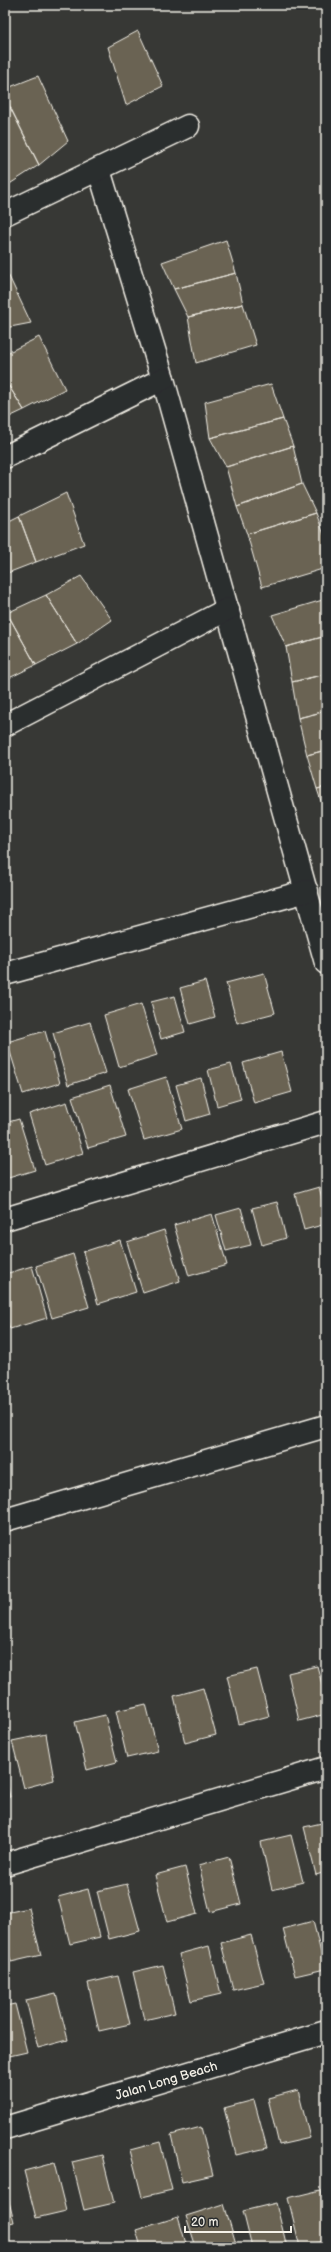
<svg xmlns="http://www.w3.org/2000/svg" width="331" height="2252" font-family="'Balsamiq Sans',sans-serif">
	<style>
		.building { fill: #6a6353; stroke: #f4f1e8 }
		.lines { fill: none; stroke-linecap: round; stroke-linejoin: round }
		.minor-casing { stroke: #f4f1e8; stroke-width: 25 }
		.minor { stroke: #2a2d2e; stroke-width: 22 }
		.labels { text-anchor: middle; stroke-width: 3.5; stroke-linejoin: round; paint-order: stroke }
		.street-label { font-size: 13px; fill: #f4f1e8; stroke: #2a2d2e }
	</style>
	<rect width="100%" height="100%" fill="#373835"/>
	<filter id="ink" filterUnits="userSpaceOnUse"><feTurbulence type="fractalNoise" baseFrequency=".025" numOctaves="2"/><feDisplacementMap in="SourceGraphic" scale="8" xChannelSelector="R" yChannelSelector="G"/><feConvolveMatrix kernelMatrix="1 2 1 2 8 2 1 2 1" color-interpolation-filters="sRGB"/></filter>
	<g filter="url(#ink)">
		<path class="building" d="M138,31L163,86L126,105L108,47Z
			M38,76L68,141L39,165L5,97V89Z
			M5,97L39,165L8,185L5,178Z
			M226,240L236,273L174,289L162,262Z
			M5,268L31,323L5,328Z
			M236,273L243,304L188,317L174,289Z
			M243,304L256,345L196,363L188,317Z
			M39,337L65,389L24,410L5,380V354Z
			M5,380L24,410L5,419Z
			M271,384L283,419L210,438L205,402Z
			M283,419L293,446L226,467L210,438Z
			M293,446L302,484L237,507L226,467Z
			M302,484L316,513L247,534L237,507Z
			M66,493L84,544L36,562L19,516Z
			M316,513L326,540V568L262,587L247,534Z
			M19,516L36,562L5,574V523Z
			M81,576L112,620L77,644L46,595Z
			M46,595L77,644L36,665L7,613Z
			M326,599V636L286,647L272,615Z
			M7,613L36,665L5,680V614Z
			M326,636V674L292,682L286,647Z
			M326,674V711L298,718L292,682Z
			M326,711V750L307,755L298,718Z
			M326,750V787L317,789L307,755Z
			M326,787V816L317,789Z
			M264,973L275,1013L237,1023L226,983Z
			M205,981L215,1017L190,1024L180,988Z
			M175,996L185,1032L161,1039L151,1002Z
			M141,1004L157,1055L119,1067L104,1015Z
			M90,1022L106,1073L68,1085L53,1033Z
			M45,1031L60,1083L23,1094L7,1042Z
			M281,1052L292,1092L254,1103L243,1063Z
			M231,1064L241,1099L217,1106L208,1070Z
			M166,1077L182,1129L144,1140L128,1089Z
			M201,1078L210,1114L186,1121L176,1085Z
			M110,1085L126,1137L88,1148L72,1097Z
			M67,1102L83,1153L45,1165L29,1114Z
			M19,1119L35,1170L5,1179V1123Z
			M319,1187L326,1213V1224L304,1230L295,1194Z
			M277,1202L286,1238L262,1245L252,1208Z
			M241,1208L251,1245L226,1251L216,1215Z
			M212,1214L227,1265L189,1276L174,1225Z
			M164,1230L180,1281L143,1293L127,1242Z
			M120,1240L136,1292L98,1304L83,1252Z
			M73,1254L89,1307L52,1318L36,1266Z
			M32,1266L47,1318L10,1329L5,1315V1274Z
			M317,1666L326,1699V1714L299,1721L288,1673Z
			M257,1669L269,1716L239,1724L227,1676Z
			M203,1688L216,1735L185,1743L174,1696Z
			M146,1704L158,1751L127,1758L116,1711Z
			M105,1715L117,1762L87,1770L75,1722Z
			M46,1734L54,1780L24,1788L12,1741Z
			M5,1776L10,1797L5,1798Z
			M326,1822V1872L316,1875L304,1827Z
			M291,1835L303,1882L272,1890L261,1842Z
			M229,1857L241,1904L210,1912L199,1865Z
			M185,1867L197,1914L167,1922L155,1875Z
			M127,1884L140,1931L109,1939L97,1891Z
			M88,1889L100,1937L70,1944L58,1897Z
			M29,1908L41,1955L11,1962L5,1939V1913Z
			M313,1921L325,1969L295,1976L283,1929Z
			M251,1935L264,1983L233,1990L221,1943Z
			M209,1946L221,1994L191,2001L179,1954Z
			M163,1965L175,2013L144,2020L133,1972Z
			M118,1976L130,2024L99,2031L88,1983Z
			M56,1993L68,2040L38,2048L26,2000Z
			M15,2004L27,2052L5,2057V2006Z
			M298,2090L310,2138L279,2145L268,2098Z
			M254,2100L267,2148L236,2155L224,2108Z
			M201,2127L213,2175L182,2182L171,2135Z
			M160,2142L172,2190L142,2197L130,2150Z
			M102,2155L114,2203L84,2210L72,2162Z
			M54,2163L66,2211L36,2218L24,2171Z
			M5,2185L14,2222L5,2224Z
			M321,2190L326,2211V2241L300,2247L288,2198Z
			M276,2203L287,2247H252L243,2211Z
			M224,2204L237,2247H196L186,2216Z
			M178,2217L187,2247H141L136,2230Z"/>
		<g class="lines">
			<g class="minor-casing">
				<g id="minor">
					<path d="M99,170L163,379L326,963"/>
					<path d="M5,214L188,126"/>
					<path d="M5,457L163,379"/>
					<path d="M5,725L228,609"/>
					<path d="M5,974L307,891"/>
					<path d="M5,1219L326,1122"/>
					<path d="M5,1520L326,1426"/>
					<path d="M5,1864L326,1768"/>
					<path id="s1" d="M5,2128L326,2032"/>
				</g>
			</g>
			<use href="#minor" class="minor"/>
		</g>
	</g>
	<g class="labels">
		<g class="street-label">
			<text dy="5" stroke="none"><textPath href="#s1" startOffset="168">Jalan Long Beach</textPath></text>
		</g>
	</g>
	<rect width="331" height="2252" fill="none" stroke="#2a2d2e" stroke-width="20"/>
	<rect x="10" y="10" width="311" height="2232" fill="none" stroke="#f4f1e8" stroke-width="1.5" filter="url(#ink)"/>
	<path d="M185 2226v6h106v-6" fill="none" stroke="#f4f1e8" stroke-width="2"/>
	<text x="191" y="2226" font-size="12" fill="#f4f1e8" stroke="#2a2d2e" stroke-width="3" paint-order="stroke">20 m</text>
</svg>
